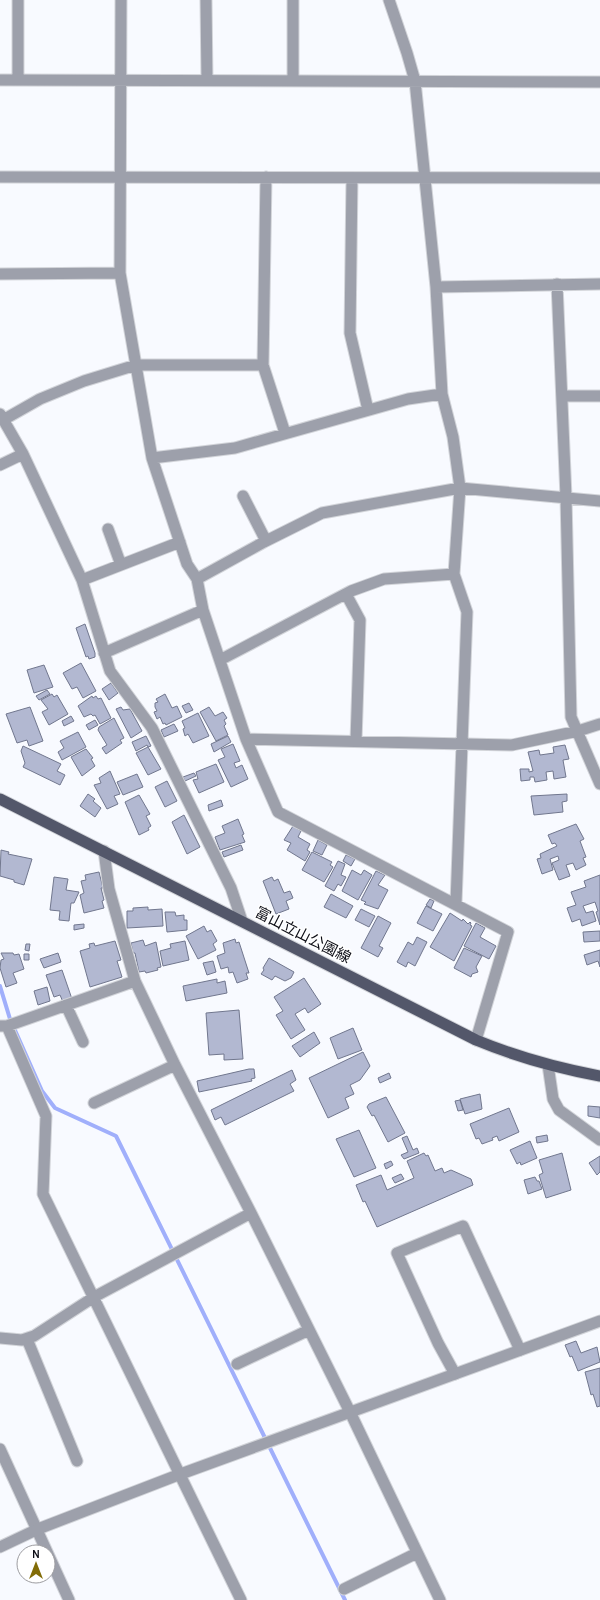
<svg xmlns="http://www.w3.org/2000/svg" width="600" height="1600" font-family="Karla,'Noto Sans JP',sans-serif">
	<style>
		.lines { fill: none; stroke-linecap: round; stroke-linejoin: round }
		.stream { stroke: #a0affb; stroke-width: 4 }
		.building { fill: #b2b8d1; stroke: #71778e }
		.minor-casing { stroke: #d2d4d9; stroke-width: 13 }
		.tertiary-casing { stroke: #d2d4d9; stroke-width: 13 }
		.primary-casing { stroke: #d2d4d9; stroke-width: 13 }
		.minor { stroke: #9da0ab; stroke-width: 11 }
		.tertiary { stroke: #9da0ab; stroke-width: 11 }
		.primary { stroke: #53576a; stroke-width: 11 }
		.labels { text-anchor: middle; stroke-width: 3; stroke-linejoin: round; paint-order: stroke }
		.street-label { font-size: 15px; fill: #0a0b14; stroke: #fff }
	</style>
	<rect width="100%" height="100%" fill="#f8faff"/>
	<g class="lines">
		<path class="stream" d="M0,986L10,1019L42,1091L55,1108L116,1136L345,1600"/>
	</g>
	<path class="building" d="M85,624L95,653V657L89,659L88,656L86,657L76,628Z
		M81,663L96,691L83,698L77,687L72,689L63,673Z
		M44,665L53,687L34,693L27,670Z
		M111,683L118,693L109,700L102,689Z
		M47,690L50,694L39,700L36,696Z
		M52,694L54,697L57,695L68,714L49,725L42,712L48,709L41,700Z
		M165,694L172,708L177,706L182,717L166,725L165,723L163,724L160,717L157,719L154,712L157,711L155,707V703L158,702L156,699Z
		M92,696L93,698L96,696L98,699L101,698L111,718L100,724L95,715L93,716L91,714L84,717L78,706Z
		M189,703L193,710L186,713L182,706Z
		M30,707L43,741L29,746L27,740L17,743L6,714Z
		M121,707L123,710L130,709L142,731L131,738L116,709Z
		M209,707L215,716L223,712L227,718L224,720L226,724L224,726L228,735L216,741L200,712Z
		M198,713L209,736L193,743L188,734L185,736L183,729L185,728L182,721Z
		M71,716L74,721L64,726L62,721Z
		M114,718L124,738L120,740L122,743L106,754L102,748L107,745L98,730L99,727Z
		M95,720L98,725L89,730L86,725Z
		M174,724L178,731L164,737L161,730Z
		M78,732L86,747L62,760L58,752L64,748L60,741Z
		M146,736L151,746L148,747L147,745L136,751L132,742Z
		M228,736L231,742L214,752L211,744Z
		M233,744L240,761L234,763L236,768L242,765L248,779L231,787L218,760L225,757L221,749Z
		M565,745L569,759L563,760L566,777L554,779L553,771L546,772L547,780L535,782L534,777H530V780L521,781L520,769H529V772L533,771L528,752L539,750L540,755L554,753L553,747Z
		M23,746L61,764L57,771L65,775L60,785L23,767L25,763L21,751Z
		M148,747L161,769L148,775L136,753Z
		M86,749L93,758L91,759L95,766L82,776L71,757Z
		M216,764L224,782L199,793L193,780L198,779L196,772Z
		M110,771L120,794L114,796L118,804L107,809L94,785L101,783L99,778Z
		M194,773L196,776L185,781L183,777Z
		M137,774L143,787L123,795L117,782Z
		M167,781L177,801L165,807L155,787Z
		M88,794L95,799L93,801L101,808L95,817L80,806Z
		M567,794V801L562,802L563,812L534,815L531,796Z
		M139,795L150,814L146,816L151,826L148,828L149,830L139,835L125,802Z
		M221,800L223,806L209,811L208,805Z
		M184,815L200,847L187,854L172,822Z
		M238,819L244,834L242,835L245,842L220,850L215,837L225,833L222,826Z
		M576,824L584,839L580,841L586,857L583,858L586,865L576,870L573,863L566,865L570,876L559,880L552,863L559,860L558,856L550,859L553,870L542,874L537,859L541,858L540,854L557,846L555,843L552,844L548,835Z
		M293,826L301,831L298,837L310,844L307,850L310,852L305,861L287,850L291,843L284,840Z
		M318,840L327,845L322,855L313,851Z
		M241,845L243,850L224,857L222,852Z
		M1,850L9,852L8,854L32,859L24,885L14,882V880L0,876Z
		M312,852L332,862L330,865L333,867L324,882L302,870Z
		M346,855L355,859L351,866L343,861Z
		M338,861L345,864L341,875L346,877L341,886L338,884L334,891L325,886Z
		M352,870L361,875L364,870L372,875L358,900L342,891Z
		M376,871L385,875L378,885L388,890L378,909L364,904L366,902L361,900Z
		M99,872L103,888H101L104,900L102,901L104,908L84,913L80,895L84,893L81,881L86,880L85,875Z
		M600,875V925L596,912L598,911L595,902L583,906L586,913L593,911L596,921L582,926L580,919L572,922L567,908L576,905L571,892L586,887L584,881Z
		M54,877L68,879L66,890L79,892L74,903H71L69,921L59,920L60,911L50,910Z
		M272,877L274,881L278,879L284,893L290,891L293,898L286,901L289,909L276,914L263,881Z
		M331,894L353,906L346,918L324,907Z
		M430,899L434,901L431,908L426,905Z
		M426,906L442,914L433,931L417,923Z
		M148,907V910L162,909L163,926L127,928V911H133V908Z
		M361,909L375,916L369,927L355,920Z
		M165,912H175L176,916L184,915V920H187V930L167,932Z
		M450,913L462,921L463,919L468,924L470,922L471,923L470,925L472,926L454,961L430,947Z
		M378,916L391,923L379,946L383,948L378,957L361,948Z
		M476,923L485,928L480,937L496,946L489,959L464,946Z
		M84,924V928L74,930V925Z
		M204,926L207,932L211,930L217,941L213,944L216,950L198,959L186,936Z
		M600,931V941L584,942L583,932Z
		M417,937L427,942L415,966L408,962L406,967L397,962L408,942L413,945Z
		M235,939L236,943L239,942L249,973H246L248,979L237,983L233,972L229,973L228,967L221,969L217,956L225,953L223,943Z
		M143,940L145,946L156,942L161,967L157,968L158,970L146,973L145,971L139,972L135,953H133L131,943Z
		M115,941L121,960L117,961L122,977L90,987L80,951L90,948L89,944L94,943L95,946Z
		M185,941L189,960L163,966L160,951L171,948L170,944Z
		M26,944H30L29,951L25,950Z
		M464,948L482,956L476,967L478,972L472,974L471,977L454,968Z
		M600,950V967L598,961L587,965L584,955Z
		M1,953H13L14,955L19,954L24,969L13,973L17,983L6,987L0,968L1,960L4,959Z
		M58,953L61,962L44,968L40,959Z
		M24,954H29V960H24Z
		M269,958L294,972L291,978L285,981L275,976L272,980L261,974L264,970L263,968Z
		M213,961L216,972L207,975L203,963Z
		M62,970L72,999L63,1002L60,995L54,997L46,975Z
		M304,978L321,1004L308,1013L305,1008L295,1014L305,1030L291,1039L276,1015L283,1011L274,997Z
		M217,979V983L225,981L227,993L186,1001L183,986Z
		M47,987L50,1001L38,1005L34,991Z
		M239,1010L243,1059L224,1060V1054L209,1055L206,1013Z
		M353,1028L362,1050L338,1059L330,1038Z
		M314,1032L320,1043L300,1057L292,1046Z
		M363,1052L370,1066L360,1080L350,1085L354,1094L345,1098L349,1108L328,1118L309,1078Z
		M249,1069H254L255,1078L251,1079L252,1081L199,1092L197,1081Z
		M292,1070L296,1080L290,1084L294,1091L225,1125L221,1117L215,1120L211,1110Z
		M389,1073L391,1078L380,1083L378,1078Z
		M480,1094L482,1109L465,1114L460,1099Z
		M386,1097L405,1133L388,1142L374,1115L372,1116L367,1107L369,1104Z
		M460,1100L463,1110L458,1111L455,1101Z
		M588,1106L600,1107V1118L588,1116Z
		M509,1108L519,1132L499,1141L497,1136L492,1138L493,1140L482,1144L479,1138L476,1139L470,1124Z
		M359,1130L376,1168L354,1177L336,1139Z
		M547,1135L548,1141L537,1143L536,1137Z
		M407,1136L413,1150L417,1148L419,1153L404,1159L401,1155L408,1152L402,1138Z
		M530,1141L537,1158L521,1165L520,1162L517,1164L510,1150Z
		M424,1153L426,1156L428,1155L435,1171L442,1168L444,1173L451,1170L471,1179L473,1185L377,1227L365,1201L363,1202L356,1185L381,1175L387,1190L414,1178L407,1161Z
		M562,1153L571,1190L546,1198L539,1175L543,1173L539,1160Z
		M600,1156V1172L597,1175L589,1163Z
		M391,1161L393,1165L386,1169L384,1164Z
		M401,1174L404,1179L395,1183L392,1178Z
		M535,1177L537,1181H539L542,1189L528,1194L524,1180Z
		M576,1341L581,1353L597,1347L600,1362L578,1371L572,1356L570,1357L565,1345Z
		M600,1368V1406L597,1407L593,1394L591,1395L585,1372Z"/>
	<g class="lines">
		<g class="minor-casing">
			<path id="minor" d="M121,0L120,273L152,458L187,564L197,579L203,610L246,739L278,812L508,932L476,1040
				M206,0L207,80
				M293,0V81
				M389,0L407,53L415,81L436,287L442,394L453,437L460,488L454,574L467,612L456,903
				M0,80L600,82
				M18,80V0
				M0,177L600,178
				M266,177L263,365L285,433
				M352,178L350,333L368,410
				M0,274L120,273
				M557,284L566,497L571,717L600,784
				M436,287L600,284
				M562,396H600
				M0,414L23,454L82,580L110,671L152,728L231,888L242,921
				M3,420L40,399L84,381L136,365H263
				M152,458L235,448L408,399L442,394
				M0,465L23,454
				M243,496L266,541
				M108,529L121,565
				M197,579L264,542L322,513L460,488L600,501
				M82,580L180,542
				M346,594L360,620L356,741
				M104,653L203,610
				M220,660L351,591L384,579L454,574
				M246,739L512,745L578,731L600,724
				M104,851L109,889L135,981L175,1065L251,1213L350,1412L440,1600
				M66,1005L83,1042
				M1,1026H7L135,981
				M7,1026L46,1116L43,1194L241,1600
				M94,1103L175,1065
				M0,1338L22,1340L34,1336L94,1297L251,1213
				M27,1339L77,1461
				M237,1364L309,1330
				M455,1374L438,1343L397,1253L463,1226L520,1350
				M0,1449L69,1600
				M344,1589L417,1553"/>
		</g>
		<g class="tertiary-casing">
			<path id="tertiary" d="M548,1065L553,1099L559,1110L600,1140
				M0,1547L38,1529L178,1475L600,1321"/>
		</g>
		<g class="primary-casing">
			<path id="primary" d="M0,799L476,1040C517,1057 557,1068 600,1076"/>
		</g>
		<use href="#minor" class="minor"/>
		<use href="#tertiary" class="tertiary"/>
		<use href="#primary" class="primary"/>
	</g>
	<g class="labels">
		<g class="street-label">
			<text transform="translate(303 935) rotate(27)" y="5">富山立山公園線</text>
		</g>
	</g>
	<g transform="translate(36 1564)"><circle r="19" fill="#ffffff" stroke="#9d9da1"/>
	<path d="M0-3L7 15L0 10L-7 15Z" fill="#826c07"/>
	<text y="-6" font-size="11" font-weight="bold" text-anchor="middle" fill="#0a0b14">N</text>
	</g>
</svg>
